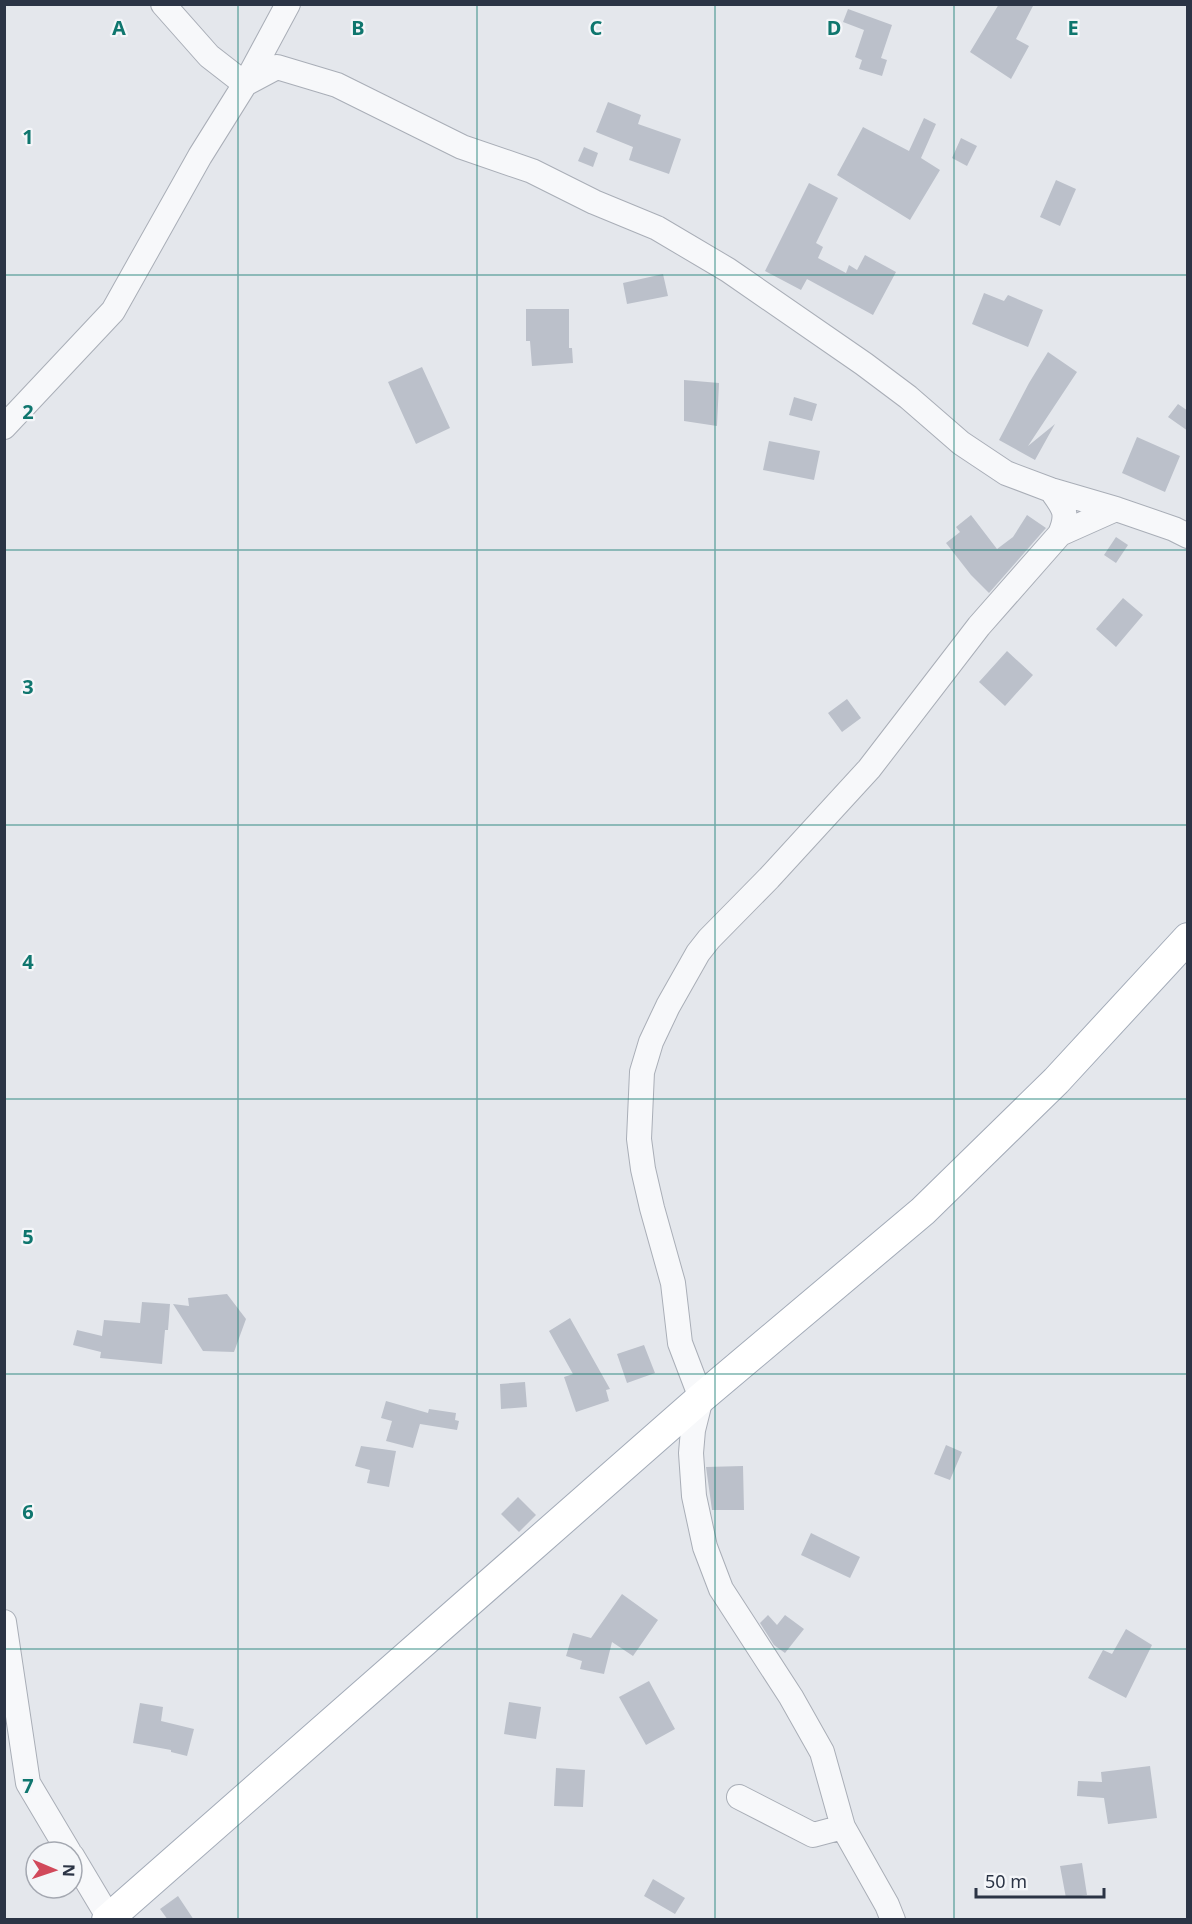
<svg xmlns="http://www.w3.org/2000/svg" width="1192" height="1924" font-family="'Noto Sans',sans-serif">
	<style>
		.building { fill: #bbc0ca }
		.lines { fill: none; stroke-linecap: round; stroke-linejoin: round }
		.minor-casing { stroke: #a9aeb7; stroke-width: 26 }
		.major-casing { stroke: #a3abb8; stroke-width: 32 }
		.minor { stroke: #f7f8fa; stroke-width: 24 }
		.major { stroke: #fff; stroke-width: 30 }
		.grid { fill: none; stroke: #0f766e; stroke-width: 1.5; stroke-opacity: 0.55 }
		.grid-label { font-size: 20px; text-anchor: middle; font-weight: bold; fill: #0f766e; stroke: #f4f6f9; stroke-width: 4.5; stroke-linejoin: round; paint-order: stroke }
	</style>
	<rect width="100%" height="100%" fill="#e4e7ec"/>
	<path class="building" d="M999,4H1034L1016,39L1029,46L1011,79L970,52Z
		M848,9L892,25L881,58L887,60L882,76L859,69L862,60L855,57L864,30L843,22Z
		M608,102L641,115L638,124L681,139L669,174L629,160L633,147L596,132Z
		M924,118L936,124L921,158L940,170L910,220L837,175L863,127L909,151Z
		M961,138L977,146L967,166L952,158Z
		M584,147L598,153L593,167L578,161Z
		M1056,180L1076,189L1060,226L1040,217Z
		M809,183L838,198L816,243L823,247L818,258L846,273L849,265L857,270L865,255L896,272L873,315L807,279L801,290L765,271Z
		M663,274L668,296L627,304L623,283Z
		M984,293L1004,301L1008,295L1043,310L1028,347L972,324Z
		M526,309H569V348H572L573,363L532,366L530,341H526Z
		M1048,352L1077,372L1028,446L1055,424L1035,460L999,440L1029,383Z
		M422,367L450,428L416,444L388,382Z
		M684,380L719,383L717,426L684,421Z
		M794,397L817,404L812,421L789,415Z
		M1178,404L1188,411V431L1168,417Z
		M1137,437L1180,456L1165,492L1122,473Z
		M769,441L820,451L814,480L763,470Z
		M971,515L997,549L1013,537L1027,515L1046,528L989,593L971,575L946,543L960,532L956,527Z
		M1116,537L1128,545L1116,563L1104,555Z
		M1123,598L1143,615L1116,647L1096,629Z
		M1007,651L1033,675L1005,706L979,682Z
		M847,699L861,718L842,732L828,713Z
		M227,1294L246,1319L234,1352L203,1351L173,1304L189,1306L188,1298Z
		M142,1302L170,1304L168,1330H165L162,1364L100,1358L101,1352L73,1345L77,1330L102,1336L104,1320L140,1323Z
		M570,1318L610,1389L606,1390L609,1401L576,1412L564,1377L573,1374L549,1331Z
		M644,1345L655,1373L627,1383L617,1354Z
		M525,1382L527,1407L501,1409L500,1384Z
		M386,1401L428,1413L429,1409L456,1413L455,1420L459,1421L457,1430L420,1424L413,1448L386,1441L392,1421L381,1418Z
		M946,1445L962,1452L950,1480L934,1474Z
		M361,1446L396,1451L389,1487L367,1483L370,1470L355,1466Z
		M743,1466L744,1510H712L706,1467Z
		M518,1497L536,1515L519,1532L501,1514Z
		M811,1533L860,1557L850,1578L801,1555Z
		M622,1594L658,1620L633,1656L612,1642L604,1674L580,1669L582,1661L566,1656L573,1633L591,1638Z
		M768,1615L777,1625L785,1615L804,1629L785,1653L774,1645L760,1623Z
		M1126,1629L1152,1645L1126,1698L1088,1678L1103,1650L1112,1654Z
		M649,1681L675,1729L646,1745L619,1697Z
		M509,1702L541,1707L536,1739L504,1734Z
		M140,1703L163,1707L161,1721L194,1729L187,1756L171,1752V1750L133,1743Z
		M1150,1766L1157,1818L1108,1824L1104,1798L1077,1796L1078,1781L1102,1782L1101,1772Z
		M556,1768L585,1770L583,1807L554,1806Z
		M1082,1863L1087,1895L1066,1898L1060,1866Z
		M653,1879L685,1898L675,1914L644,1896Z
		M178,1896L194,1920H168L160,1909Z"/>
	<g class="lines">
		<g class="minor-casing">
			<path id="minor" d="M163,4L209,56L245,84L277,67L337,85L462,147L532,171L594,202L657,228L728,270L864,364L908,397L961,443L1006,473L1051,490L1116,509L1174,529L1188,536
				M4,427L113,311L200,156L245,84L288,4
				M1060,534L1116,509
				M4,1622L28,1783L69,1852
				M739,1797L813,1835L843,1827
				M72,1856L109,1918
				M893,1920L887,1905L843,1827L822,1752L791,1697L721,1589L705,1547L694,1496L691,1453L693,1430L701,1398L680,1343L673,1283L652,1208L643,1169L639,1139L642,1072L651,1042L668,1006L698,953L709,939L769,878L869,769L979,626L1060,534C1069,513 1064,508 1051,490"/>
		</g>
		<g class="major-casing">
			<path id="major" d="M107,1920L701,1398L923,1211L1056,1081L1188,938"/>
		</g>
		<use href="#minor" class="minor"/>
		<use href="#major" class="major"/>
	</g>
	<path class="grid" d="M238,4V1920M477,4V1920M715,4V1920M954,4V1920M4,275H1188M4,550H1188M4,825H1188M4,1099H1188M4,1374H1188M4,1649H1188"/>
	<g class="grid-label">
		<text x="119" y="35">A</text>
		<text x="358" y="35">B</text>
		<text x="596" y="35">C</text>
		<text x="834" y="35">D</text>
		<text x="1073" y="35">E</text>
		<text x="28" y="144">1</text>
		<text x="28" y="419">2</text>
		<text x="28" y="694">3</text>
		<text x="28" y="969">4</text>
		<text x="28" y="1244">5</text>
		<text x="28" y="1519">6</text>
		<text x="28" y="1793">7</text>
	</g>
	<rect width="1192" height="1924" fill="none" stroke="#2b3445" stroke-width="12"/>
	<g transform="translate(54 1870) rotate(92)"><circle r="28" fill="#f4f6f9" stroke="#a4a8b1" stroke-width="1.5"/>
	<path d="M0-4.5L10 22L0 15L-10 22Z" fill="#d1495b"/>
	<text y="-9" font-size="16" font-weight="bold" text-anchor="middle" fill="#2b3445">N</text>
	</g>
	<path d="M976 1888v9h128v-9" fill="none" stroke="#2b3445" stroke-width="3"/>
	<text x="985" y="1888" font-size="18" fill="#2b3445" stroke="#f4f6f9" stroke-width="4.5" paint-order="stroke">50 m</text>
</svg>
